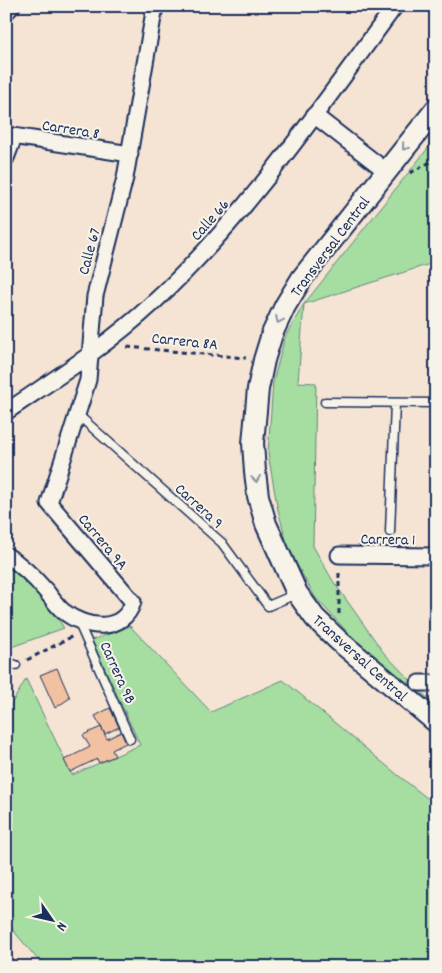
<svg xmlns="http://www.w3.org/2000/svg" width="442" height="973" font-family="Dekko,sans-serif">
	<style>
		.green { fill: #a6dda0; stroke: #60867f }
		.building { fill: #f1c1a1; stroke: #1b2f5e }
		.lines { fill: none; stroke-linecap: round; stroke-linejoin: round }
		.lane-casing { stroke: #1b2f5e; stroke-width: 11 }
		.street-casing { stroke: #1b2f5e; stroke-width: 19 }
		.secondary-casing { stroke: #1b2f5e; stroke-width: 24 }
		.path { stroke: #1b2f5e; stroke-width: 3; stroke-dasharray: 5 4; stroke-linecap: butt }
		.lane { stroke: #f7f3e8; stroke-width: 8 }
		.street { stroke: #f7f3e8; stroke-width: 15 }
		.secondary { stroke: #f7f3e8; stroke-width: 20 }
		.oneway { stroke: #8991a3 }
		.labels { text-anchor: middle; stroke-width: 4; stroke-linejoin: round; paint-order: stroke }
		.street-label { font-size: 16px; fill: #1b2f5e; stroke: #f7f3e8 }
	</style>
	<rect width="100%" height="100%" fill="#f5e4d3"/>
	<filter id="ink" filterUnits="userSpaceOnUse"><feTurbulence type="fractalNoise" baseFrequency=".02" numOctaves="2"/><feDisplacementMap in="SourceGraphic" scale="10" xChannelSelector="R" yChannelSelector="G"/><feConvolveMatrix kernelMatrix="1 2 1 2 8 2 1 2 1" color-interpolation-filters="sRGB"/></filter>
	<g filter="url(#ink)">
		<path class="green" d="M436,138V262L304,304L298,382L316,383L313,546L333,581L384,653L436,707V710L350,635L315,597L289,551L277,506L268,453L273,382L285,337L304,304Z
			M6,564L37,588L64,628L6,649Z
			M130,626L211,712L283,680L399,776L436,805V967H44L6,922V713L26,679L72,775L140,745L92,640Z"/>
		<path class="building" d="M57,668L70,698L55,708L40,675Z
			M110,708L119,727L105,734L95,716Z
			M101,727L107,739L121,732L126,743L112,750L115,756L99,763L97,759L70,772L64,760L90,747L83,735Z"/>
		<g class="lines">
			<g class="lane-casing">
				<path id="lane" d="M325,402L436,403
					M77,414L222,543L268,606L296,594
					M390,532L395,403
					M78,621L130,739
					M6,662L16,665"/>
			</g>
			<g class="street-casing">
				<path id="street" d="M6,12L12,6
					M314,115L386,171
					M6,135L130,154
					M6,158L14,137
					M6,412C56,378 108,345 152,304C246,217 319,109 395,6
					M6,555C22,565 34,577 46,591C51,597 57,606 63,611C85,629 123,634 133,602L49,503L88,380L95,296L125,178L155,6
					M339,555L436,556
					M419,683H436"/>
			</g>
			<g class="secondary-casing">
				<path id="secondary" d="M436,109L302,278L285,306L272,334L264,360L258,389L253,443L255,472L258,496L266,524L297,593L315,618L339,641L436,722"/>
			</g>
			<path class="path" d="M410,173L436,159
				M127,347L246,358
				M339,614V571
				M27,660L73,636
				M6,691L12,676"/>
			<use href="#lane" class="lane"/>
			<use href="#street" class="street"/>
			<use href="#secondary" class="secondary"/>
		</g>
		<defs><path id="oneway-chevron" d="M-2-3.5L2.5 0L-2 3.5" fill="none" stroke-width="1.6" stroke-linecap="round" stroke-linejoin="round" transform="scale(1.25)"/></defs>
		<g class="oneway">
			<use href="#oneway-chevron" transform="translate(405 147) rotate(129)"/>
			<use href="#oneway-chevron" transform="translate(279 320) rotate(115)"/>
			<use href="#oneway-chevron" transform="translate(256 479) rotate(82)"/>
		</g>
	</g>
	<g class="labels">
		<g class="street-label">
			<text transform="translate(71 128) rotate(9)" y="6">Carrera 8</text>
			<text transform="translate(209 219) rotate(-49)" y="6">Calle 66</text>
			<text transform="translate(329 246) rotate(-53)" y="6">Transversal Central</text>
			<text transform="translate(88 251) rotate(-75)" y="6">Calle 67</text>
			<text transform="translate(185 340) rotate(6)" y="6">Carrera 8A</text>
			<text transform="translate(200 505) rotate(42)" y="6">Carrera 9</text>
			<text transform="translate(388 538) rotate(1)" y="6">Carrera 1</text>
			<text transform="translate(104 541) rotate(50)" y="6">Carrera 9A</text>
			<text transform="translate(361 657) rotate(42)" y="6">Transversal Central</text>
			<text transform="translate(119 672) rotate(66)" y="6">Carrera 9B</text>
		</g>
	</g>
	<rect width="442" height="973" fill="none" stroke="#f7f3e8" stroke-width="25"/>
	<rect x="12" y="12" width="417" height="948" fill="none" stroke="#1b2f5e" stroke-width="2" filter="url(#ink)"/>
	<g transform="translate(52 920) rotate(124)" stroke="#f7f3e8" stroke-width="4" paint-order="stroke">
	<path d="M0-4L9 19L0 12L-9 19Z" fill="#1b2f5e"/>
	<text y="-8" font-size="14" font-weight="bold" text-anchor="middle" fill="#1b2f5e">N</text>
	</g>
</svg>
